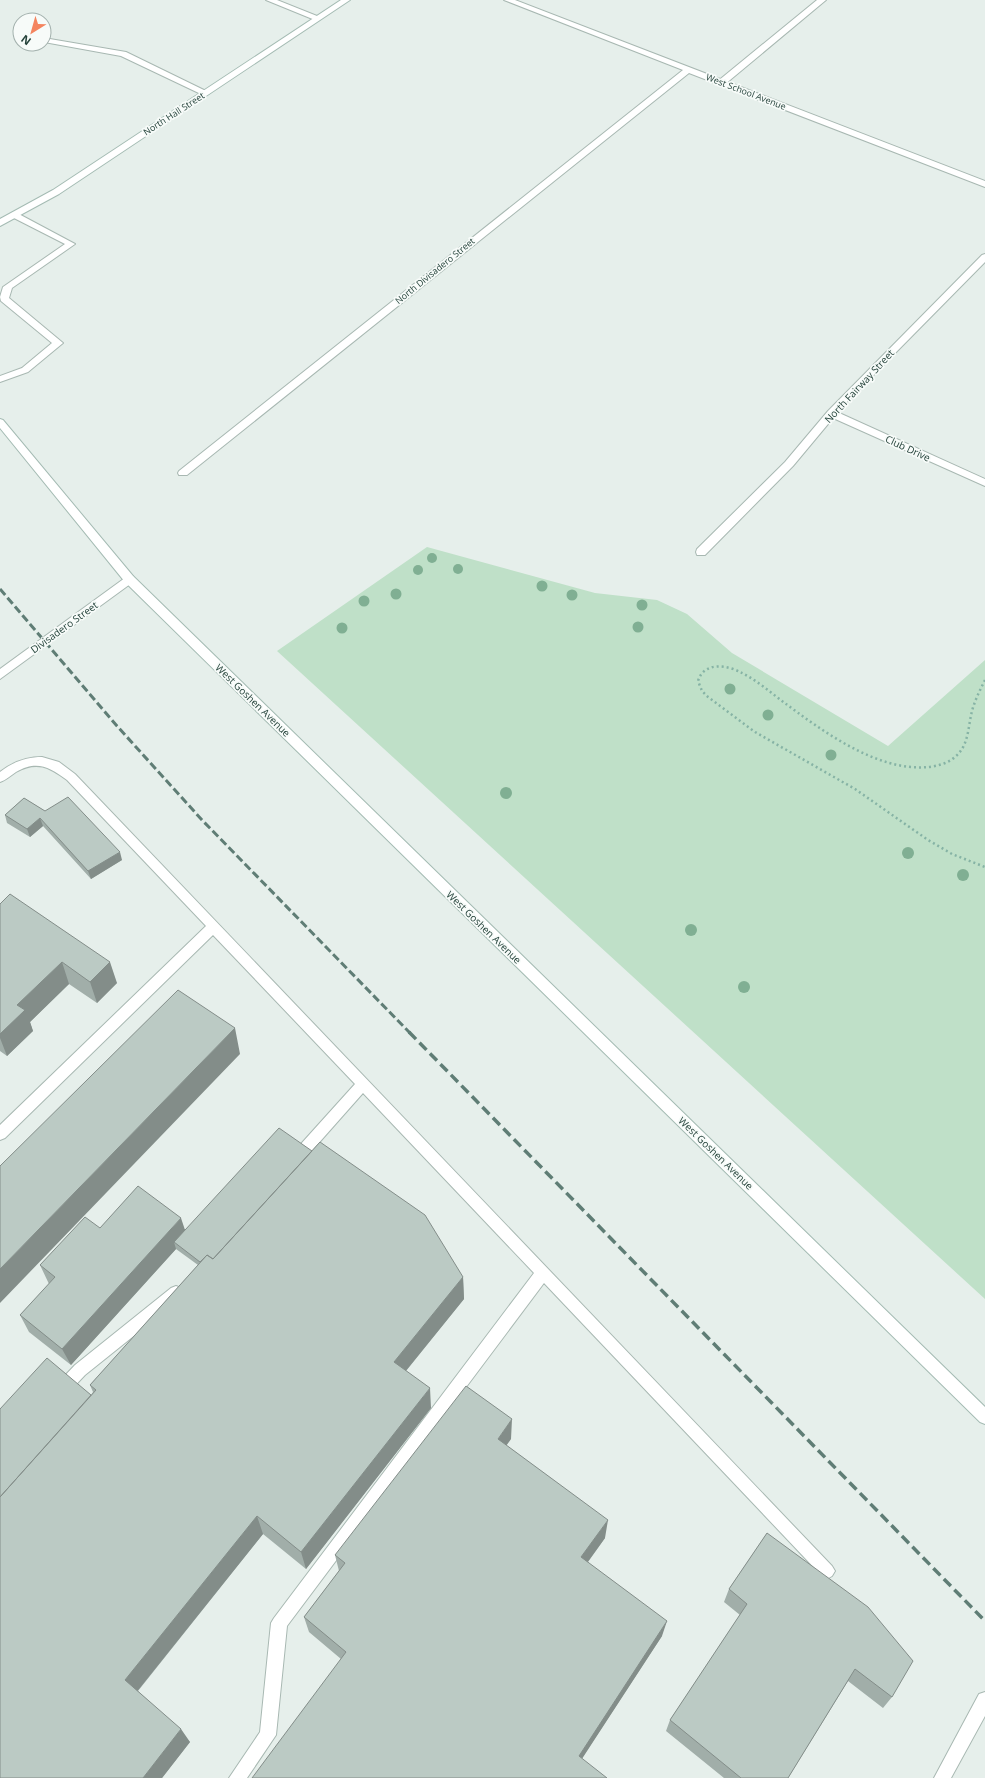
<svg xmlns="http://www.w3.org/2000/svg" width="985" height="1778" font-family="'Open Sans',sans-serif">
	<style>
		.green { fill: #bfe0c8 }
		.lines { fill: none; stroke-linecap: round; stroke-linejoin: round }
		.lane-casing { stroke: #a8b8b2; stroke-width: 2 }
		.street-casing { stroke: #a8b8b2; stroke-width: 2 }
		.secondary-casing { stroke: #a4bbb3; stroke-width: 2 }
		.path { stroke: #86b3a5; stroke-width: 2.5; stroke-dasharray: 2 3; stroke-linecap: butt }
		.lane { fill: #fff; fill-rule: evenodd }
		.street { fill: #fff; fill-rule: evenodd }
		.secondary { fill: #fff; fill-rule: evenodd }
		.rail-far1 { stroke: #5f7d75; stroke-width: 3; stroke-dasharray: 8 3.5; stroke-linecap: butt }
		.rail { stroke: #5f7d75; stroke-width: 3.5; stroke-dasharray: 10 5; stroke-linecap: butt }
		.tree { fill: #80af93 }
		.wall { fill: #a1aea9 }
		.shaded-wall { fill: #838d89 }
		.building { fill: #bbcac4; stroke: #838d89 }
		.labels { text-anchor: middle; stroke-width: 3.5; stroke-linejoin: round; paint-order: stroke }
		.far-street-label { font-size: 9px; fill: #24423a; stroke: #f7fbf9 }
		.street-label { font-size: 10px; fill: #24423a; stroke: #f7fbf9 }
	</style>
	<rect width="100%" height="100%" fill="#e6efeb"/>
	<path class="green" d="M427,547L595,593L657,600L687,614L732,653L888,746L985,660V1299L277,651Z"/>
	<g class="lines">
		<g class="lane-casing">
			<path id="lane" d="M266,0H277L322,18L315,20Z
				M817,0H826L724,85H718V81Z
				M44,38L126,52L210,93L203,95L121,56L44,42Z
				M15,212L75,244L12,288L9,298L63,343L28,372L0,382V376L22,368L52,343L1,301L0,297L3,287L65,244L12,217V213Z
				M42,757L59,762L75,774L832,1566L835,1571L832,1576L827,1579L822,1576L544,1283L287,1626L276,1735L247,1778H229L260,1732L271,1623L274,1618L534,1273L363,1093L301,1163L296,1165L291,1163L289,1159L291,1155L355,1084L213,935L5,1138L0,1140V1125L206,926L67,780C49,767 37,760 16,772C10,776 6,780 0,782V772C13,762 26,757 42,757Z
				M176,1286L181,1288L183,1293L181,1298L85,1375L67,1394L62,1396L57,1394L55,1389L57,1384L75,1365L171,1288Z"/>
		</g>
		<g class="street-casing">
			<path id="street" d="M504,0H515L985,181V187L689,73L187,475H179L178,473L179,471L683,70Z
				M985,254V262L837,412L985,479V486L833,418L793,466L705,555H697L696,552L697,549L785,462L828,411L982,255Z
				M129,575L133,576L134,579L133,582L0,679V669Z
				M985,1692V1716L951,1778H934L979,1694Z"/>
		</g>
		<g class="secondary-casing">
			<path id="secondary" d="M341,0H350L59,194L0,226V219L53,190Z
				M0,419L3,420L133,576L985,1407V1424L980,1422L125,582L0,428Z"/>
		</g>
		<path class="path" d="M985,680C980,690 975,700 972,711C968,726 969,745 956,756C949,763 938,766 928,767C877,772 821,730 782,701C769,691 756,680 742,673C728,665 704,661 698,681L702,691L708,697L755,732L855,789L928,840L952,854L985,867"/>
		<use href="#lane" class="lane"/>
		<use href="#street" class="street"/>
		<use href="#secondary" class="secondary"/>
		<path class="rail-far1" d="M0,589L117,726L202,820L410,1033"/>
		<path class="rail" d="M409,1032L985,1621"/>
	</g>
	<g class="tree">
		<circle cx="432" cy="558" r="5"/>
		<circle cx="458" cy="569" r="5"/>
		<circle cx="418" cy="570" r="5"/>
		<circle cx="542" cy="586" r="5.5"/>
		<circle cx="396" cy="594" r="5.5"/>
		<circle cx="572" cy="595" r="5.5"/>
		<circle cx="364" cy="601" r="5.5"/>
		<circle cx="642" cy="605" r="5.5"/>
		<circle cx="638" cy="627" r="5.5"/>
		<circle cx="342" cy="628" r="5.5"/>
		<circle cx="730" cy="689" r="5.5"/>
		<circle cx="768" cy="715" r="5.5"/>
		<circle cx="831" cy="755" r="5.5"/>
		<circle cx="506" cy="793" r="6"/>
		<circle cx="908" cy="853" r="6"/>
		<circle cx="963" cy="875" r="6"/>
		<circle cx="691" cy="930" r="6"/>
		<circle cx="744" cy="987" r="6"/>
	</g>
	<path class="wall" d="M24,798L122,860L91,879L43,826L30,837L7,823L5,815Z
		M0,904L117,983L97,1003L69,984L30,1022L33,1031L7,1056L0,1051Z
		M100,1228L185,1229L463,1277L464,1299L406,1371L431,1408L306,1569L263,1534L138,1691L190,1742L162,1778H0L91,1395L93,1392L90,1385L198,1265L176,1249L71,1365L29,1332L20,1315L49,1284L40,1265Z
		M511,1439L506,1446L605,1538L588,1562L662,1636L582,1758L341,1659L309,1632L304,1617L339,1571L335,1555Z
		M767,1533L892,1697L883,1708L848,1681L788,1778H724L666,1731L670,1720L740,1615L724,1602L729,1589Z"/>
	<path class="shaded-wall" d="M40,818L43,826L30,837L27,829Z
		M120,852L122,860L91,879L88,871Z
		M62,962L69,984L30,1022L33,1031L7,1056L0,1038V1034L17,1005Z
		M110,962L117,983L97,1003L90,982Z
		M235,1028L240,1054L0,1303V1269Z
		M181,1218L187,1236L174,1242L176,1249L71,1365L62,1349Z
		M463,1277L464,1299L396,1383L394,1362Z
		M430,1388L431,1408L306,1569L301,1552Z
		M512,1419L511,1439L497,1458L498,1439Z
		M257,1516L263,1534L135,1694L125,1680Z
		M608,1520L605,1538L579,1574L581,1557Z
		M667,1621L662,1636L576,1768L579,1756Z
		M181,1729L190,1742L162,1778H143Z"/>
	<path class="building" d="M68,797L120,852L88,871L40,818L27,829L5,815L24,798L45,811Z
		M10,894L110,962L90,982L62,962L17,1005L25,1010L0,1034V904Z
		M178,990L235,1028L0,1269V1166Z
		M279,1128L312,1151L213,1259L207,1255L200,1262L174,1242Z
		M320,1142L425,1215L463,1277L394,1362L430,1388L301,1552L257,1516L125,1680L181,1729L143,1778H0V1497L96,1390L90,1385L207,1255L213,1259Z
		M138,1186L181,1218L62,1349L20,1315L55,1277L40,1265L85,1217L100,1228Z
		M47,1358L91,1395L0,1497V1409Z
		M466,1386L512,1419L498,1439L608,1520L581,1557L667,1621L579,1756L607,1778H252L346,1652L304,1617L345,1563L335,1555Z
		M767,1533L868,1607L913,1661L892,1697L855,1669L788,1778H741L670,1720L747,1604L729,1589Z"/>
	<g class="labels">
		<g class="far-street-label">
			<text transform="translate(746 92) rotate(21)" y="3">West School Avenue</text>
			<text transform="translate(174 114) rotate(-33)" y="3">North Hall Street</text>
			<text transform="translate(435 271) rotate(-39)" y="3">North Divisadero Street</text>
		</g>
		<g class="street-label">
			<text transform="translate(859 386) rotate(-47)" y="4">North Fairway Street</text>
			<text transform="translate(908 448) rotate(25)" y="4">Club Drive</text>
			<text transform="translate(64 627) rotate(-36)" y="4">Divisadero Street</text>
			<text transform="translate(253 700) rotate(44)" y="4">West Goshen Avenue</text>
			<text transform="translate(484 927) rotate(44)" y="4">West Goshen Avenue</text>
			<text transform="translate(716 1153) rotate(44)" y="4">West Goshen Avenue</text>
		</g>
	</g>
	<g transform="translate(32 32) rotate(217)"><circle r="19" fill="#f7fbf9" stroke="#a3b1ad"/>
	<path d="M0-3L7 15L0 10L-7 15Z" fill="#f4845f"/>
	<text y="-6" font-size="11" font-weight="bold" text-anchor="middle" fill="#24423a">N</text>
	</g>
</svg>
